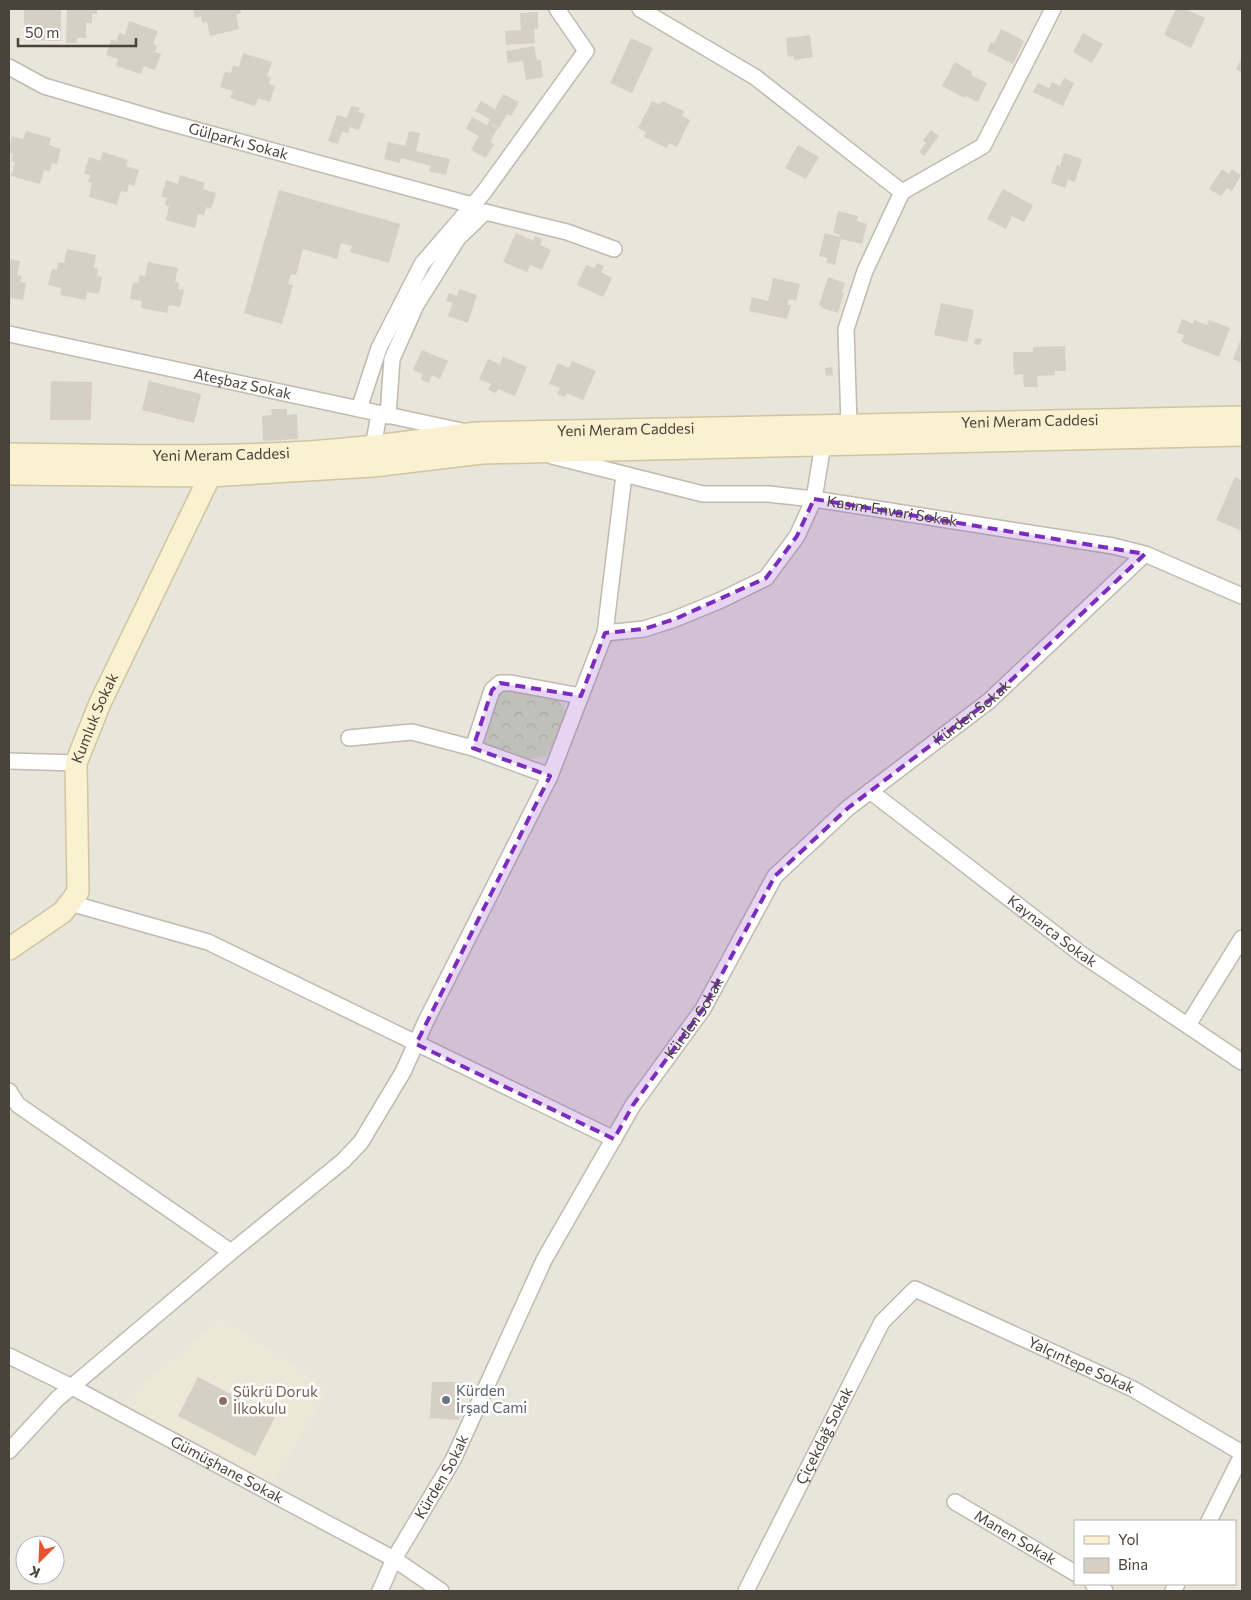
<svg xmlns="http://www.w3.org/2000/svg" width="1251" height="1600" font-family="Commissioner,sans-serif">
	<style>
		.residential { fill: #e8e5db; fill-rule: evenodd }
		.education { fill: #ede7d8 }
		.forest { fill: url(#forest-crowns) }
		.building { fill: #d6cfc3 }
		.lines { fill: none; stroke-linecap: round; stroke-linejoin: round }
		.street-casing { stroke: #c0bab0; stroke-width: 18 }
		.secondary-casing { stroke: #d0c5a1; stroke-width: 24 }
		.street { stroke: #fff; stroke-width: 15 }
		.secondary { stroke: #faf1d1; stroke-width: 21 }
		.marked { fill: #7b2cbf; fill-opacity: 0.2; stroke: #7b2cbf; stroke-width: 4; stroke-dasharray: 10 6; stroke-linejoin: round }
		.worship-dot { fill: #6b7280; stroke: #fff; stroke-width: 2 }
		.education-dot { fill: #8d6e63; stroke: #fff; stroke-width: 2 }
		.labels { text-anchor: middle; stroke-width: 5; stroke-linejoin: round; paint-order: stroke }
		.street-label { font-size: 15px; fill: #49443b; stroke: #fff }
		.worship-label { font-size: 15px; fill: #5b616d; stroke: #fff; text-anchor: start }
		.education-label { font-size: 15px; fill: #785e54; stroke: #fff; text-anchor: start }
	</style>
	<defs>
		<pattern id="forest-crowns" width="20" height="18" patternUnits="userSpaceOnUse" patternTransform="scale(1.25)"><rect width="20" height="18" fill="#d1e5ba"/><path d="M2 6a3 3 0 1 1 6 0M12 15a3 3 0 1 1 6 0" fill="none" stroke="#b5c6a1"/></pattern>
	</defs>
	<rect width="100%" height="100%" fill="#f5f3ed"/>
	<path class="residential" d="M9,9H1242V1591H9ZM1075,1521H1235V1584H1075ZM25,1545H55V1575H25Z"/>
	<path class="education" d="M222,1318L329,1388L274,1481L261,1484L122,1406L126,1397Z"/>
	<path class="forest" d="M507,689L557,700L567,711L548,755L532,759L486,747L483,734L497,696Z"/>
	<path class="building" d="M24,9H61V41L24,40Z
		M67,9H97V14H92V23H86V38H77V43H66Z
		M193,9H240L241,13L236,15L239,29L210,36L207,22L202,23L201,16L195,18Z
		M1176,9H1185L1205,18L1191,48L1164,35Z
		M538,12V29H534L535,43L506,45L505,31L521,30L520,13Z
		M129,21L158,31L153,44L157,46L155,52L161,54L155,70L144,66L141,74L116,66L118,59L106,55L111,40L117,41L119,33L125,35Z
		M1001,29L1024,41L1013,64L987,51L991,42L994,43Z
		M1083,33L1103,44L1092,63L1073,52Z
		M810,35L813,57L794,60L793,56L788,57L786,38Z
		M631,38L653,48L632,93L610,83Z
		M534,46L537,60H541L543,77L526,80L523,61L508,63L506,51Z
		M243,53L272,62L267,76L271,77L269,84L275,86L270,102L258,98L255,106L230,98L233,91L220,87L225,72L231,73L233,65L239,67Z
		M1242,57V72L1236,69Z
		M955,62L972,72L971,75L987,83L978,102L966,96L965,98L942,86Z
		M1064,78L1074,83L1063,106L1033,92L1038,83L1049,88L1052,82L1060,86Z
		M503,94L519,102L511,116L507,114L499,128L492,124V125L498,128L490,142L494,144L486,158L471,150L479,136L466,129L472,117L487,125L490,119L475,111L481,101L495,109Z
		M652,101L660,105L662,101L684,111L682,116L690,120L677,147L669,143L667,148L644,137L646,132L638,128Z
		M351,106L360,108L358,112L365,114L359,130L350,127L348,133L342,132L338,144L328,141L337,115L347,118Z
		M931,130L939,136L924,156L919,152L926,143L923,140Z
		M26,131L51,138L49,145L61,149L57,164L52,163L50,171L44,170L40,184L11,176L15,162L11,161L13,154L9,153L12,136L23,139Z
		M409,131L420,133L416,151L450,159L446,175L429,171L431,166L401,158L400,163L384,159L388,142L405,146Z
		M798,145L819,157L806,179L785,168Z
		M103,152L128,160L126,166L139,170L134,186L129,184L127,192L121,191L117,205L89,197L92,183L88,182L90,175L84,174L89,157L100,161Z
		M1064,153L1082,159L1075,182L1068,180L1065,188L1051,183L1057,165L1060,166Z
		M1222,169L1229,174L1232,169L1241,175L1232,191L1227,188L1221,196L1209,189Z
		M180,175L205,183L203,189L216,193L211,209L206,207L204,215L198,214L195,228L166,220L169,206L165,205L167,198L161,197L166,180L178,184Z
		M1003,189L1033,205L1024,222L1012,216L1006,229L987,219Z
		M279,190L400,224L389,263L350,252L352,246L341,243L337,259L303,249L296,275L291,274L288,284L293,285L282,324L244,313Z
		M838,211L858,216L857,221L867,224L862,244L841,239L835,265L826,263L828,258L819,256L825,233L840,237V235L833,233Z
		M516,233L533,241L535,236L542,239L540,245L551,250L542,270L530,265L527,272L503,262Z
		M67,249L96,255L94,268L98,269L97,276L102,277L99,294L87,292L86,300L60,295L61,288L48,285L52,269L57,270L58,262L64,263Z
		M9,259L20,261L17,275L22,276L20,282L26,283L23,300L11,298L10,305Z
		M148,262L178,268L175,282L179,283L178,289L184,290L180,307L169,305L167,313L141,308L142,301L130,299L133,282L138,283L140,275L145,276Z
		M597,263L604,266L601,272L612,278L603,297L577,285L586,265L594,268Z
		M828,277L845,283L842,292L844,293L838,313L822,308V306L819,305Z
		M773,278L800,284L796,301L789,299L787,305H791L787,319L749,311L752,297L768,301Z
		M459,289L477,295L468,323L448,316L453,303L446,301L449,293L457,296Z
		M941,303L974,310L967,342L934,335Z
		M1182,319L1193,324L1194,320L1207,325L1209,320L1230,328L1219,357L1181,342L1184,335L1177,333Z
		M1242,336V363L1233,359Z
		M975,338L982,339L980,345L974,344Z
		M1065,346L1066,371H1055V375L1037,376L1038,387H1024L1023,374L1014,375L1013,352H1033V347Z
		M422,350L448,361L440,379L432,375L429,383L421,380L423,374L413,370Z
		M503,357L527,367L515,396L498,389L496,393L488,390L491,384L479,379L488,359L500,364Z
		M572,361L596,371L583,400L567,393L565,397L557,394L560,388L549,384L558,363L569,368Z
		M832,367L833,375L826,376L825,368Z
		M51,381L92,382L91,420H50Z
		M149,381L201,394L194,423L142,410Z
		M271,409H287V415L297,414L298,439L263,441L262,416L272,415Z
		M1235,477L1242,480V531L1216,520Z
		M198,1377L275,1417L255,1456L178,1416Z
		M432,1382H462L459,1420L430,1418Z"/>
	<g class="lines">
		<g class="street-casing">
			<g id="street">
				<path d="M640,9L755,77L902,192L983,146L1053,9"/>
				<path id="s1" d="M9,67L44,86L163,121L472,205"/>
				<path id="s2" d="M9,334L462,431"/>
				<path d="M359,409L379,348L422,264L484,192L586,51L557,9"/>
				<path d="M388,416L392,359L416,305L458,238L485,212L567,232L614,249"/>
				<path d="M849,425L846,329L865,271L902,192"/>
				<path d="M373,447L379,414"/>
				<path id="s3" d="M552,456L703,494H768L814,499L1113,546L1145,554L1242,596"/>
				<path d="M605,633L644,629L675,619L721,600L766,578L797,536L814,499L823,444"/>
				<path d="M349,738L412,732L473,748L550,776"/>
				<path d="M473,748L492,690L500,683H511L581,696"/>
				<path d="M9,761L76,763"/>
				<path id="s4" d="M870,791L1081,954L1242,1062"/>
				<path d="M70,903L208,942L614,1139"/>
				<path d="M1188,1025L1242,938"/>
				<path d="M9,1091L18,1105L231,1252"/>
				<path id="s5" d="M9,1356L72,1387L394,1559L441,1591"/>
				<path d="M9,1451L57,1399L231,1252L343,1161L361,1142L403,1072L426,1021L550,776L605,633L624,475"/>
				<path id="s6" d="M955,1502L1075,1573"/>
				<path d="M1209,1521L1242,1455"/>
				<path d="M1093,1584L1105,1591"/>
				<path id="s7" d="M380,1591L394,1559L453,1460L544,1260L633,1105L703,1009L775,876L848,808L989,701L1145,554"/>
				<path id="s8" d="M746,1591L882,1322L915,1289L1133,1389L1242,1453"/>
				<path d="M1173,1591L1177,1584"/>
			</g>
		</g>
		<g class="secondary-casing">
			<g id="secondary">
				<path id="s9" d="M9,454C103,455 197,458 291,453C353,450 414,441 476,433L1242,417"/>
				<path d="M9,474L210,476L373,466L482,453L1242,435"/>
				<path id="s10" d="M9,949L63,912L78,892L76,763L100,703L210,476"/>
			</g>
		</g>
		<use href="#street" class="street"/>
		<use href="#secondary" class="secondary"/>
	</g>
	<path class="marked" d="M814,499L1145,554L989,701L848,808L775,876L703,1009L633,1105L614,1139L416,1044L550,776L473,748L492,690L500,683L581,696L605,633L644,629L675,619L766,578L797,536Z"/>
	<circle class="worship-dot" cx="446" cy="1400" r="5"/>
	<circle class="education-dot" cx="223" cy="1401" r="5"/>
	<g class="labels">
		<g class="street-label">
			<text dy="5" stroke="none"><textPath href="#s1" startOffset="242">Gülparkı Sokak</textPath></text>
			<text dy="5" stroke="none"><textPath href="#s2" startOffset="239">Ateşbaz Sokak</textPath></text>
			<text dy="5" stroke="none"><textPath href="#s9" startOffset="1022">Yeni Meram Caddesi</textPath></text>
			<text dy="5" stroke="none"><textPath href="#s9" startOffset="618">Yeni Meram Caddesi</textPath></text>
			<text dy="5" stroke="none"><textPath href="#s9" startOffset="212">Yeni Meram Caddesi</textPath></text>
			<text dy="5" stroke="none"><textPath href="#s3" startOffset="346">Kasım Envari Sokak</textPath></text>
			<text dy="5" stroke="none"><textPath href="#s7" startOffset="1075">Kürden Sokak</textPath></text>
			<text dy="5" stroke="none"><textPath href="#s10" startOffset="268">Kumluk Sokak</textPath></text>
			<text dy="5" stroke="none"><textPath href="#s4" startOffset="230">Kaynarca Sokak</textPath></text>
			<text dy="5" stroke="none"><textPath href="#s7" startOffset="655">Kürden Sokak</textPath></text>
			<text dy="5" stroke="none"><textPath href="#s8" startOffset="531">Yalçıntepe Sokak</textPath></text>
			<text dy="5" stroke="none"><textPath href="#s8" startOffset="174">Çiçekdağ Sokak</textPath></text>
			<text dy="5" stroke="none"><textPath href="#s5" startOffset="246">Gümüşhane Sokak</textPath></text>
			<text dy="5" stroke="none"><textPath href="#s7" startOffset="130">Kürden Sokak</textPath></text>
			<text dy="5" stroke="none"><textPath href="#s6" startOffset="70">Manen Sokak</textPath></text>
		</g>
		<g class="worship-label">
			<text x="456" y="1396">Kürden<tspan x="456" dy="17">İrşad Cami</tspan></text>
		</g>
		<g class="education-label">
			<text x="233" y="1397">Şükrü Doruk<tspan x="233" dy="17">İlkokulu</tspan></text>
		</g>
	</g>
	<rect width="1251" height="1600" fill="none" stroke="#49443b" stroke-width="20"/>
	<rect x="1074" y="1520" width="162" height="65" fill="#ffffff" stroke="#b6b4b1"/>
	<rect x="1084" y="1536" width="25" height="8" fill="#faf1d1" stroke="#b6b4b1"/>
	<text x="1118" y="1545" font-size="15" fill="#49443b">Yol</text>
	<rect x="1084" y="1558" width="25" height="15" fill="#d6cfc3" stroke="#b6b4b1"/>
	<text x="1118" y="1570" font-size="15" fill="#49443b">Bina</text>
	<g transform="translate(40 1560) rotate(204)"><circle r="24" fill="#ffffff" stroke="#b6b4b1"/>
	<path d="M0-4L9 19L0 12L-9 19Z" fill="#e85031"/>
	<text y="-8" font-size="14" font-weight="bold" text-anchor="middle" fill="#49443b">K</text>
	</g>
	<path d="M18 38v8h118v-8" fill="none" stroke="#49443b" stroke-width="2.5"/>
	<text x="25" y="38" font-size="15" fill="#49443b" stroke="#ffffff" stroke-width="4" paint-order="stroke">50 m</text>
</svg>
